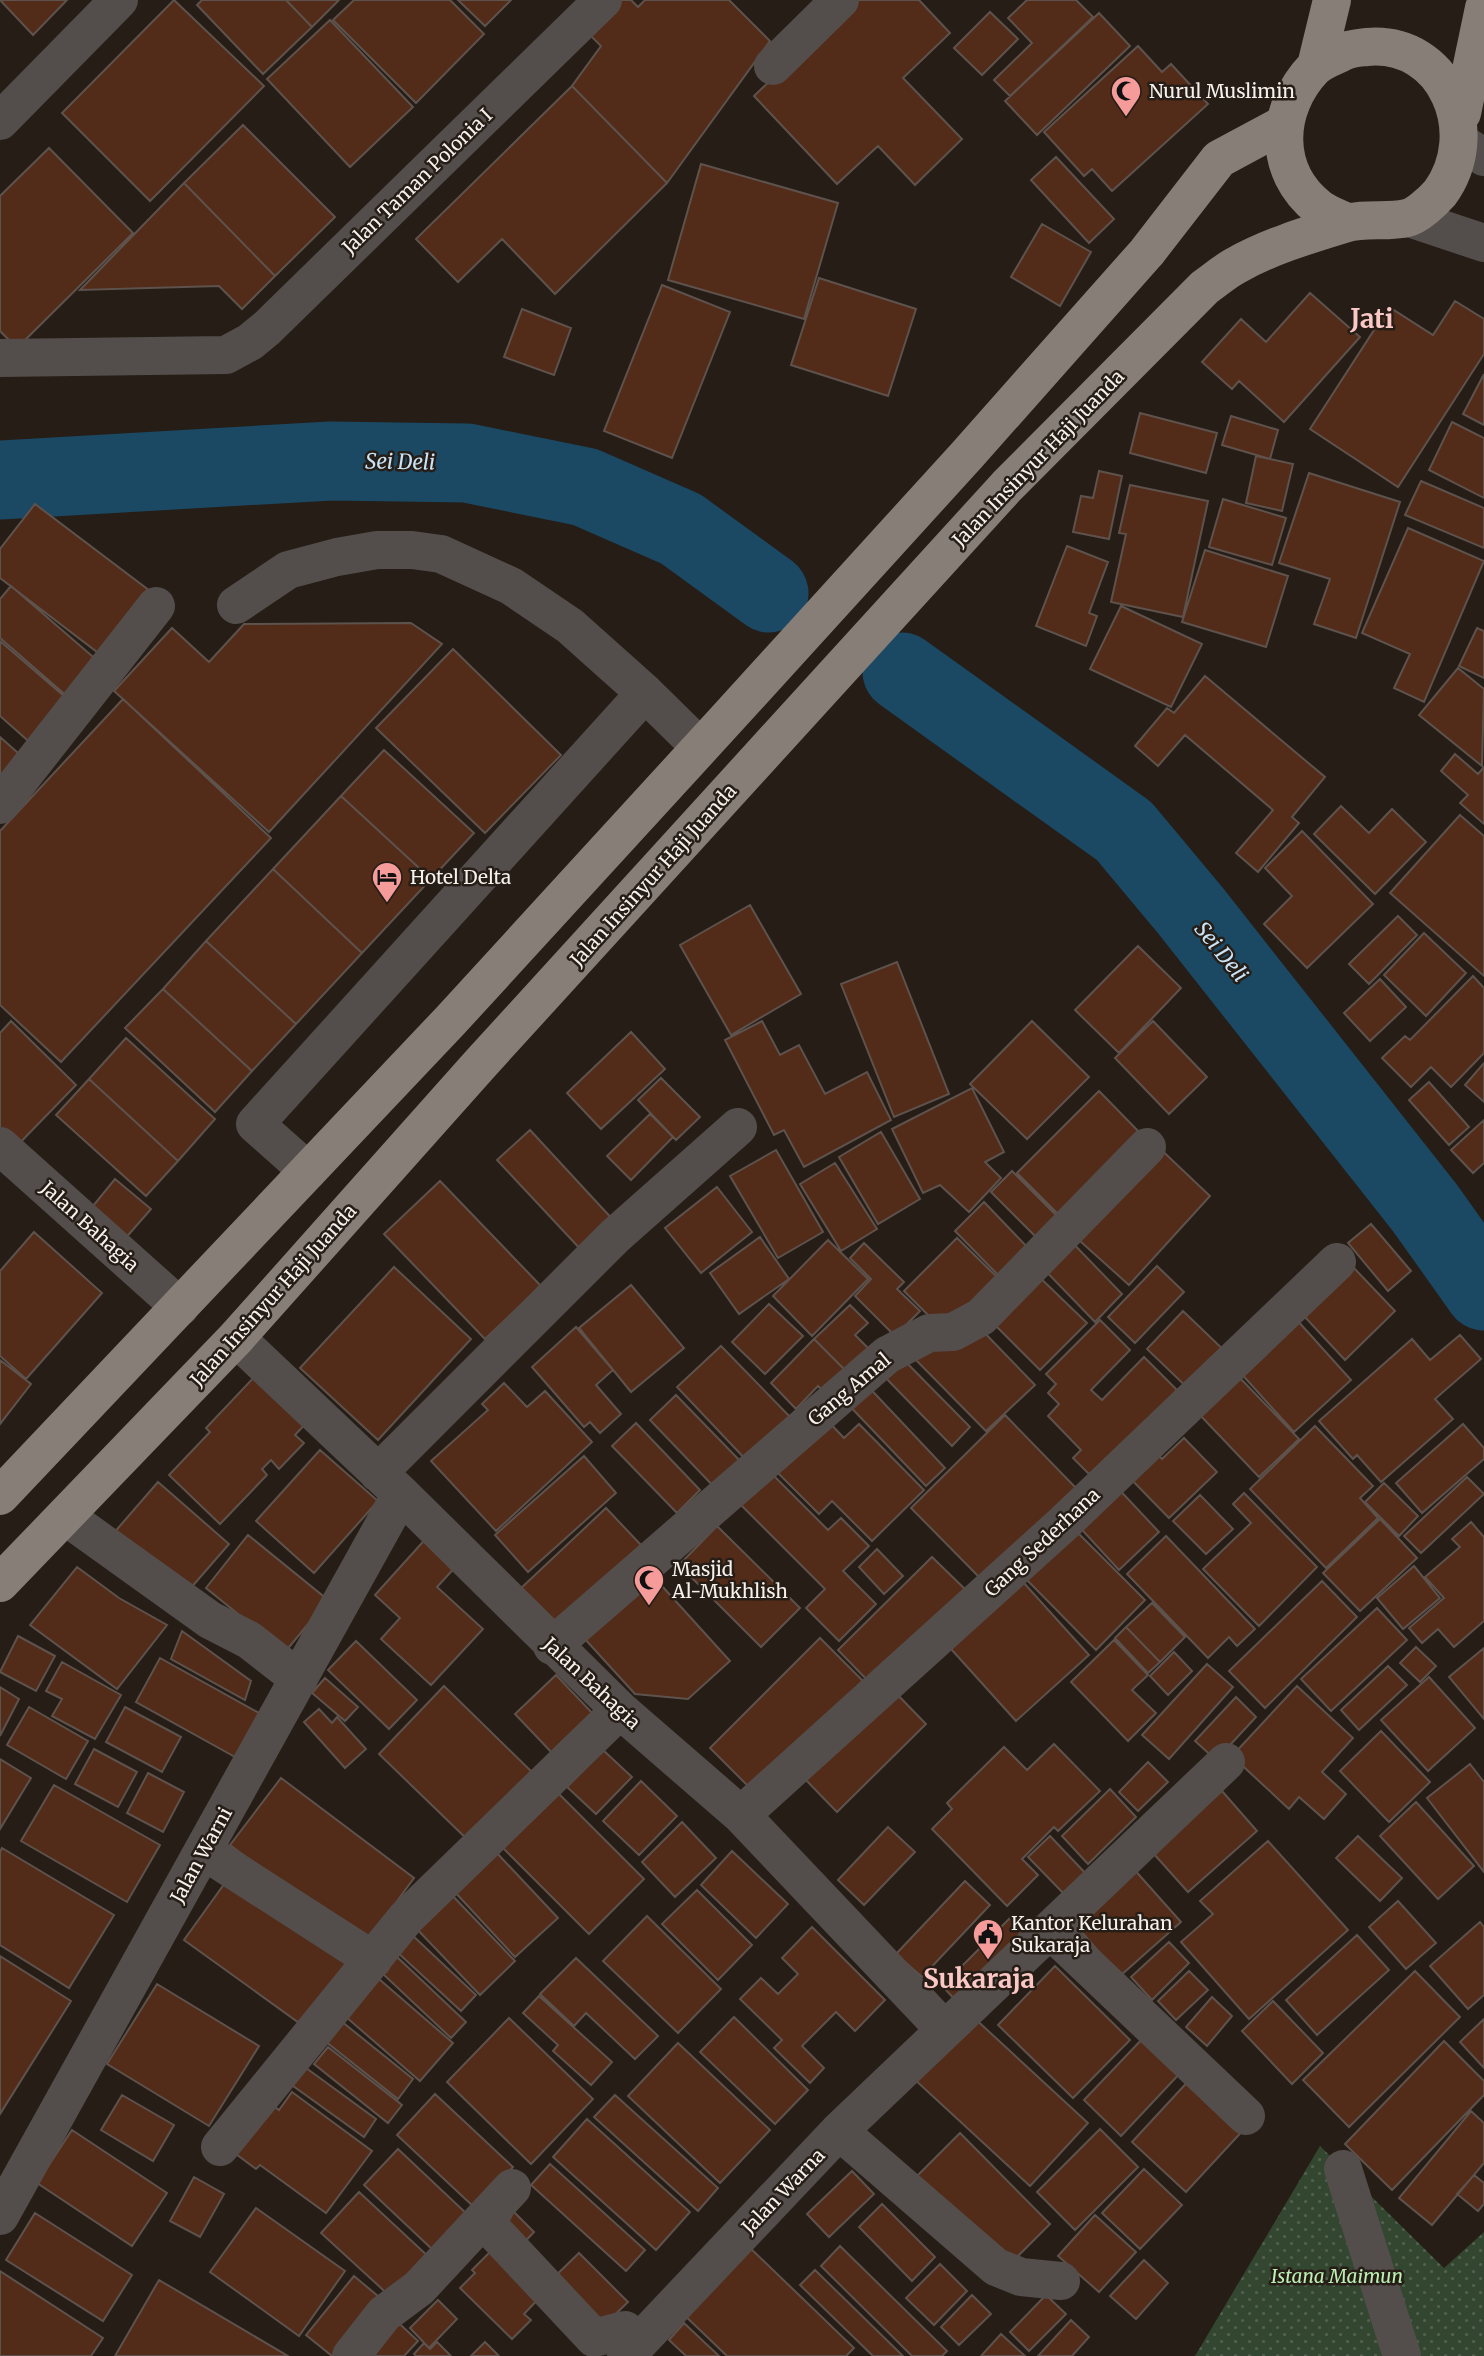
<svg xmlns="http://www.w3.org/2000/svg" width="1484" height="2356" font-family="Merriweather,serif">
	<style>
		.park { fill: url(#park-dots) }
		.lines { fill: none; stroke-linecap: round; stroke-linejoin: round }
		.river { stroke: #1b4863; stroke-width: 79 }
		.building { fill: #532b19; stroke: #5e524d; stroke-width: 2 }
		.minor { stroke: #534e4b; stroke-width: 38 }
		.major { stroke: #877e77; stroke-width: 38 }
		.labels { text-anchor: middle; stroke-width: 5; stroke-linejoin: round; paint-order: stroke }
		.poi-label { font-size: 19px; fill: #f7f1ed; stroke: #251d16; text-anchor: start }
		.street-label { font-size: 19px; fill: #f7f1ed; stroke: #251d16 }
		.park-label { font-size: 19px; font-style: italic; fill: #bcf0b4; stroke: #251d16 }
		.water-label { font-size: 21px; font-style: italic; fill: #c9e4f7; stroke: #251d16 }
		.district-label { font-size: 26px; font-weight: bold; fill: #fcc8c6; stroke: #251d16 }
	</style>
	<defs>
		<pattern id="park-dots" width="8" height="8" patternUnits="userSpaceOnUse" patternTransform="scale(1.75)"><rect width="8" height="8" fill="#334630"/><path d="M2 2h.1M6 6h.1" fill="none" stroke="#51614e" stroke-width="1.8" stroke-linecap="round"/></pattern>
	</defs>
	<rect width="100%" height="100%" fill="#251d16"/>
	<path class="park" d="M1320,2146L1444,2268L1484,2232V2356H1195Z"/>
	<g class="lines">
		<path class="river" d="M0,480L331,461L467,463L585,487L681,529L769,593
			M902,672L1124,831L1190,910L1425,1208L1484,1291"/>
	</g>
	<path class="building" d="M0,0H67L33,35Z
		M174,0L264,86L150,201L62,113Z
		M202,0H286L312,27L263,74L197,5Z
		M286,0H339L312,27Z
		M354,0H450L484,34L416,103L333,20Z
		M458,0H511L485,26Z
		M617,0H631L638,7L645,0H729L770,41L667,183L572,86L601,46L586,31Z
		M855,0H919L950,33L903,78L962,139L915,185L878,146L837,184L754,96Z
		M1027,0H1076L1093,17L1010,96L994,80L1032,43L1008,18Z
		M990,12L1018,39L982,75L954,48Z
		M1099,13L1130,46L1037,135L1005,101Z
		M330,20L413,107L350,167L267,79Z
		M1138,46L1162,72L1171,64L1208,104L1112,191L1092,169L1084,176L1044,132Z
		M572,86L667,183L555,294L502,239L458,282L416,239Z
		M243,125L335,217L275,276L184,183Z
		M49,148L133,233L17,348L0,331V196Z
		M1056,157L1114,219L1089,243L1031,180Z
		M701,164L838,203L804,319L668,280Z
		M184,183L275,276L242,309L219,286L80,290Z
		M1042,224L1091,252L1060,306L1011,277Z
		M819,278L916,309L888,396L791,365Z
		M662,285L730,312L672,458L604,431Z
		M1310,293L1360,337L1284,422L1239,381L1232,389L1202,362L1241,319L1266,342Z
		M1455,301L1484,319V354L1398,487L1310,429L1389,307L1433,335Z
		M522,309L571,328L554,375L504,357Z
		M1484,374V425L1463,414Z
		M1140,413L1217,433L1206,473L1130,453Z
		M1231,416L1278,430L1270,459L1222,445Z
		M1452,422L1484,438V498L1429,470Z
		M1256,456L1293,464L1282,511L1246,503Z
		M1099,471L1122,476L1109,539L1073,532L1081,496L1093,498Z
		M1309,473L1400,502L1356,638L1314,624L1330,579L1279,563Z
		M1421,481L1484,508V548L1405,515Z
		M1130,485L1208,501L1183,617L1111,602L1126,534L1119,533Z
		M1223,499L1286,518L1272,565L1209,547Z
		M35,504L150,591L101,655L0,578V549Z
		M1408,528L1484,561L1424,702L1394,688L1410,654L1362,633Z
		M1067,546L1108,562L1089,613L1097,616L1086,646L1036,626Z
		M1205,550L1288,576L1266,647L1182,622Z
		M11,586L99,662L69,698L0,638V599Z
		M1121,606L1202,644L1171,707L1090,669Z
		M411,623L442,644L269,832L114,691L172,628L209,662L244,624Z
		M1477,628L1484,631V678L1459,666Z
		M0,641L72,703L34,746L0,716Z
		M453,649L561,755L485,833L376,728Z
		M1458,668L1484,689L1482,766L1419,715Z
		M1205,676L1325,777L1292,817L1299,823L1258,872L1236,853L1273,810L1185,735L1158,766L1135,746L1167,708L1174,713Z
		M123,699L271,838L61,1062L0,1005V831Z
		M0,737L26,760L0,789Z
		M384,750L474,833L431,879L341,796Z
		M1455,754L1478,774L1484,767V824L1460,803L1468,795L1441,771Z
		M341,796L431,879L362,953L273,869Z
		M1341,806L1369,833L1392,809L1426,842L1375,894L1314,834Z
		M1460,815L1484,836V976L1390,893Z
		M1302,831L1373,904L1307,968L1264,924L1292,896L1265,868Z
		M273,869L362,953L296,1024L206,941Z
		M750,905L801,994L731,1035L680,945Z
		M1398,916L1417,935L1369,984L1349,964Z
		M1424,933L1466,973L1426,1016L1384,975Z
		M206,941L296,1024L252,1071L163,989Z
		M1138,946L1181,988L1119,1053L1075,1010Z
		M897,962L949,1094L894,1117L841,984Z
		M1473,976L1484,988V1053L1451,1087L1431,1067L1411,1087L1382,1058L1405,1036L1410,1040Z
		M1380,979L1406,1007L1370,1041L1344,1013Z
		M163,989L252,1071L215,1112L125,1028Z
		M11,1021L76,1085L10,1153L0,1143V1033Z
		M762,1021L780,1055L799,1045L825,1094L867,1072L891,1120L804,1167L784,1130L774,1135L725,1040Z
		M1032,1021L1089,1077L1027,1139L970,1084Z
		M1153,1021L1207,1077L1169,1114L1115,1058Z
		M631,1032L665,1069L601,1129L567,1093Z
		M126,1038L215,1119L178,1161L89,1079Z
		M1484,1063V1102L1465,1085Z
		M661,1078L700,1117L676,1140L638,1100Z
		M89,1079L178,1161L146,1196L56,1115Z
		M1429,1082L1469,1127L1449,1145L1409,1100Z
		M972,1088L1004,1152L985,1162L1001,1178L969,1212L940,1185L923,1193L892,1129Z
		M1099,1091L1145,1138L1063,1219L1017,1173Z
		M650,1114L673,1137L631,1180L607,1156Z
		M1484,1120V1163L1473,1173L1451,1150Z
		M530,1130L616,1223L584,1253L497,1160Z
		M881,1132L920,1199L878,1224L839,1157Z
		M1153,1142L1210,1196L1129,1285L1071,1233Z
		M776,1150L823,1232L778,1258L730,1176Z
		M835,1163L877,1229L841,1251L800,1184Z
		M1012,1171L1062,1221L1041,1242L991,1192Z
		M115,1179L151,1209L123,1241L88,1212Z
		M440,1181L541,1286L485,1339L384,1234Z
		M717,1187L752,1232L701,1273L665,1228Z
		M984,1202L1031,1251L1003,1280L955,1231Z
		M1371,1224L1411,1271L1388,1291L1348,1243Z
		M34,1232L102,1293L26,1379L0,1356V1271Z
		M1064,1234L1122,1294L1095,1322L1036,1261Z
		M760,1237L789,1279L739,1314L710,1273Z
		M957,1238L1003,1283L943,1330L904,1291Z
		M828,1240L868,1279L812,1336L773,1296Z
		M864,1243L904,1282L897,1289L920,1311L895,1336L855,1296L871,1279L850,1258Z
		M1157,1266L1184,1292L1135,1343L1108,1317Z
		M394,1267L471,1339L378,1440L300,1368Z
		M1353,1267L1395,1311L1345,1360L1303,1315Z
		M1031,1269L1087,1323L1040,1370L985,1315Z
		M631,1285L684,1348L631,1392L579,1328Z
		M769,1304L803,1336L765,1374L732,1342Z
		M850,1305L868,1323L855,1335L871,1351L848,1373L814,1339Z
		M1183,1311L1231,1357L1195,1395L1147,1349Z
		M1296,1319L1351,1380L1294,1432L1238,1370Z
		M1100,1320L1130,1350L1091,1390L1102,1400L1144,1357L1177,1390L1092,1477L1073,1458L1081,1450L1048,1416L1059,1404L1048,1393L1056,1384L1046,1374Z
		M977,1325L1035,1385L986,1431L913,1357L935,1335Z
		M576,1327L613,1370L596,1385L621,1414L600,1433L590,1422L584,1427L532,1367Z
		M1460,1335L1481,1359L1435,1399L1453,1419L1381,1482L1357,1455L1353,1459L1319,1421L1412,1339L1430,1360Z
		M814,1339L848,1373L827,1394L818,1386L796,1409L771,1383Z
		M721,1346L794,1421L749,1463L677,1387Z
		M896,1352L970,1427L952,1446L878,1370Z
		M0,1360L31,1384L0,1424Z
		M259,1372L309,1420L295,1435L304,1443L279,1469L271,1460L262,1469L267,1475L220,1524L169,1475L210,1432L206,1428Z
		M1238,1376L1299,1439L1259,1477L1198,1413Z
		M861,1379L945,1468L926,1486L841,1397Z
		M504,1383L527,1407L545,1391L592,1442L496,1531L431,1461L488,1410L482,1404Z
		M676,1395L745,1466L718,1491L650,1420Z
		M1005,1415L1076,1488L983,1581L911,1508Z
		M824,1417L844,1438L859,1424L924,1490L872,1541L832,1501L819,1514L773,1468Z
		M636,1423L700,1490L677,1513L612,1446Z
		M1463,1424L1484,1448V1459L1422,1513L1396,1483Z
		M1315,1426L1373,1486L1360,1498L1378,1518L1326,1568L1250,1489Z
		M1184,1438L1217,1472L1169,1518L1123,1471L1149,1446L1162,1459Z
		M320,1450L378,1501L314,1573L256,1521Z
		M584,1456L616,1493L528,1572L495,1535Z
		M771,1473L828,1530L841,1518L869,1546L843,1571L876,1604L839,1641L806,1608L825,1589L740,1504Z
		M1467,1477L1484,1494L1421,1553L1404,1536Z
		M158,1482L229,1544L183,1597L112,1535Z
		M1113,1483L1159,1532L1119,1570L1073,1520Z
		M1384,1483L1418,1516L1399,1536L1365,1502Z
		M1244,1493L1317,1567L1259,1626L1203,1569L1251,1523L1233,1504Z
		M1200,1495L1233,1529L1206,1554L1173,1521Z
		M606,1508L641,1545L555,1627L519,1590Z
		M1380,1519L1417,1558L1360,1611L1323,1573Z
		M1471,1522L1484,1537V1621L1454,1647L1438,1629L1422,1643L1409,1628L1444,1598L1425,1577L1460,1547L1452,1539Z
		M717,1526L800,1608L761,1647L679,1565Z
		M1072,1527L1145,1600L1096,1650L1023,1576Z
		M430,1534L460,1562L437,1587L483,1629L431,1685L381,1639L400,1618L375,1595Z
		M248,1535L328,1600L285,1652L206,1588Z
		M1166,1536L1255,1629L1237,1646L1229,1637L1208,1658L1127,1574Z
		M877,1549L903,1576L884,1594L859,1567Z
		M932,1557L968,1592L873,1686L838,1650Z
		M1414,1566L1440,1598L1403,1629L1377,1598Z
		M77,1567L119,1598L167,1625L117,1689L30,1625Z
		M1014,1572L1089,1655L1016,1721L942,1639Z
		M652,1575L730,1661L688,1699L635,1694L584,1638Z
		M1322,1581L1357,1617L1265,1708L1229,1671Z
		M1152,1603L1185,1637L1160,1662L1126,1627Z
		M1377,1608L1407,1640L1331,1711L1301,1679Z
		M1126,1627L1160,1662L1148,1673L1115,1638Z
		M182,1631L251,1681L245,1700L171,1659Z
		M18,1636L55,1656L36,1691L0,1672Z
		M820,1638L867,1685L756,1794L710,1748Z
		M1114,1640L1148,1675L1132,1690L1156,1713L1128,1741L1071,1682Z
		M356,1641L417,1700L389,1729L328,1670Z
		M1416,1647L1436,1666L1420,1682L1400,1663Z
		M1484,1648V1719L1449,1677Z
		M1174,1652L1192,1671L1168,1695L1150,1676Z
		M160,1658L259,1713L235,1757L136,1702Z
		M62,1662L121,1695L95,1739L52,1716L62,1699L46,1691Z
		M1207,1664L1233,1687L1169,1759L1142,1735Z
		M1388,1666L1407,1685L1359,1730L1341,1710Z
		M556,1675L595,1716L554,1755L515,1714Z
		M1429,1677L1475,1728L1428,1771L1381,1720Z
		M325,1678L358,1707L345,1721L312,1693Z
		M444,1686L536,1776L472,1844L379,1754Z
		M1297,1686L1353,1738L1322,1772L1346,1794L1324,1819L1299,1797L1289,1809L1232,1756Z
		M0,1687L19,1699L0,1736Z
		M890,1687L926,1724L837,1812L801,1775Z
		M1236,1697L1256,1717L1216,1760L1195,1741Z
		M29,1707L88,1741L66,1779L7,1745Z
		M125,1707L181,1737L162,1772L106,1742Z
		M319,1709L332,1723L337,1717L366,1749L345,1768L304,1722Z
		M1381,1731L1430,1782L1389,1822L1340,1771Z
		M1054,1744L1100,1791L1058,1831L1054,1827L1022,1859L1038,1875L1007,1906L932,1829L952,1809L947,1803L1004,1747L1027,1770Z
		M94,1749L137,1772L118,1807L75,1784Z
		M603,1750L632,1777L596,1814L567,1787Z
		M0,1759L31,1778L0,1829Z
		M1148,1762L1168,1782L1138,1811L1119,1792Z
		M1470,1764L1484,1782V1872L1427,1798Z
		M148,1773L184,1792L163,1832L127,1813Z
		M281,1778L414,1878L364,1946L230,1845Z
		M641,1781L677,1816L639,1855L603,1821Z
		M54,1785L160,1845L127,1902L21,1841Z
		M1110,1789L1136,1817L1088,1864L1062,1836Z
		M556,1791L644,1879L589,1934L501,1846Z
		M1222,1791L1257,1831L1188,1892L1153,1853Z
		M1416,1802L1474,1866L1438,1899L1380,1836Z
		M682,1822L716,1858L675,1897L642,1862Z
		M888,1827L915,1852L864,1905L838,1880Z
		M1050,1836L1090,1878L1068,1898L1028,1857Z
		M1358,1836L1402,1878L1380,1901L1336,1858Z
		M1268,1841L1348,1930L1249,2019L1181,1942L1213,1914L1200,1901Z
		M2,1848L114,1915L69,1988L0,1945V1852Z
		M495,1851L558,1918L515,1957L453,1890Z
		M732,1851L788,1904L756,1938L701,1885Z
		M1132,1867L1181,1922L1120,1976L1072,1921Z
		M230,1876L348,1961L302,2025L184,1940Z
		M965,1881L990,1905L922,1977L896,1954Z
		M447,1890L515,1961L480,1995L412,1924Z
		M697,1890L752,1945L718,1980L662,1924Z
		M1398,1901L1436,1943L1406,1969L1369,1927Z
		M1013,1915L1034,1936L963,2008L942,1986Z
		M647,1916L721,1989L678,2033L603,1961Z
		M1480,1922L1484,1927V1995L1468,2009L1430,1966Z
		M812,1927L885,2000L855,2031L836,2012L802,2046L824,2068L810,2083L774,2048L782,2040L740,1999L761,1978L778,1994L798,1974L782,1958Z
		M411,1934L476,1995L461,2011L396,1951Z
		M1357,1935L1389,1970L1317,2035L1286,2000Z
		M1169,1942L1189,1963L1152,2000L1131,1977Z
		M0,1956L71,2001L0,2114Z
		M397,1957L466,2022L451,2038L383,1974Z
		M576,1958L658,2036L635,2059L586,2013L574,2026L540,1994Z
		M1055,1966L1130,2040L1073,2098L998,2025Z
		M1189,1971L1208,1990L1176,2020L1158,2001Z
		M1415,1971L1460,2017L1349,2127L1303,2080Z
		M379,1979L453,2043L420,2081L346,2017Z
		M157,1984L259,2046L209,2126L107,2064Z
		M539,1996L612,2062L591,2085L553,2051L558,2045L523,2013Z
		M1212,1997L1232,2016L1207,2046L1186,2027Z
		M1273,2001L1323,2053L1292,2084L1242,2031Z
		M971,2015L1088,2123L1030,2186L913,2078Z
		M734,2017L808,2090L775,2124L700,2052Z
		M509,2018L593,2099L531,2164L447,2082Z
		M1484,2019V2068L1460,2042Z
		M341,2021L413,2079L398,2099L325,2041Z
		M1146,2035L1183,2070L1121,2136L1084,2100Z
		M1444,2041L1484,2081V2095L1392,2190L1345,2144Z
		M678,2043L770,2130L720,2183L628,2096Z
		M328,2047L402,2105L388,2123L314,2064Z
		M302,2065L376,2119L364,2137L289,2083Z
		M1193,2076L1247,2126L1186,2192L1132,2142Z
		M292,2092L372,2151L326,2213L260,2165L256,2169L232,2151L268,2102L279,2110Z
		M435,2094L513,2167L475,2208L397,2135Z
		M122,2095L174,2125L153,2161L101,2130Z
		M615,2095L718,2188L698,2211L594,2117Z
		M1471,2111L1484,2123V2163L1432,2225L1399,2198Z
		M587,2119L690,2212L656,2250L553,2157Z
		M1100,2129L1138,2167L1075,2230L1037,2192Z
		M72,2130L167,2193L132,2246L37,2183Z
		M960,2133L1050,2224L1005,2269L915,2178Z
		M398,2149L468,2215L434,2251L364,2185Z
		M550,2164L645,2250L626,2271L531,2185Z
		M1144,2169L1182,2205L1140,2249L1102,2213Z
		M852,2171L874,2194L829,2237L807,2214Z
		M1474,2175L1484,2183V2204L1478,2211L1457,2194Z
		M194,2177L224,2194L200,2237L170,2221Z
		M359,2192L431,2259L393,2299L321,2233Z
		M882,2204L935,2257L912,2281L859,2227Z
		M507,2205L534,2232L518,2249L490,2222Z
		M256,2208L345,2271L299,2336L210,2272Z
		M35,2213L132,2275L103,2321L6,2260Z
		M1095,2215L1136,2252L1099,2292L1058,2256Z
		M745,2243L854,2348L846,2356H727L680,2311Z
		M497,2245L545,2292L524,2314L531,2320L512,2339L460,2288L475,2273L472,2270Z
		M840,2246L947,2351L942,2356H912L821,2266Z
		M579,2253L628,2302L595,2334L546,2285Z
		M1144,2260L1168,2283L1136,2319L1110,2296Z
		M940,2264L967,2291L934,2325L906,2298Z
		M815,2270L903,2356H873L800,2285Z
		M0,2271L103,2338L91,2356H0Z
		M354,2276L385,2302L341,2356H332L306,2335Z
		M159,2280L288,2356H115Z
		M972,2295L991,2314L959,2345L941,2327Z
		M1046,2295L1066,2314L1029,2351L1010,2332Z
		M438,2300L457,2319L429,2348L410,2328Z
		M389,2314L418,2341L404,2356H357Z
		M1071,2320L1089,2337L1072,2356H1038Z
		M684,2323L719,2356H686L669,2340Z
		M1001,2334L1025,2356H981Z
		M437,2342L451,2356H416L414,2354L424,2343L430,2349Z
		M485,2342L499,2356H471Z"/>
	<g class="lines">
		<path class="minor" d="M773,66L840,0
			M0,121L119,0
			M1463,144L1484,157
			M1409,218L1484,243
			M0,358L226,355L250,342L267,328L603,0
			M236,605L288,570L337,557L377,550H412L441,554L511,586L570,626L645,693
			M0,805L156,606
			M0,1146L180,1307
			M308,1171L255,1124L645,693L700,747
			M236,1338L401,1494L620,1710L741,1815L945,2030
			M378,1473L615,1236L738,1127
			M65,1516L210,1620L249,1640L299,1679
			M552,1646L887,1355L929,1333L953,1332L981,1317L1147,1147
			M741,1815L1064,1523L1337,1262
			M204,1851L373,1960
			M1050,1930L1246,2116
			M839,2131L996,2267L1021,2277L1061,2281
			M220,2147L406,1918L620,1710
			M1343,2169L1402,2356
			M497,2205L487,2224L594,2338L625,2330L639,2342
			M0,2216L401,1494
			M351,2356L384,2314L419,2288L512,2188
			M626,2356L839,2131L1226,1762"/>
		<path class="major" d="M1316,66L1332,0
			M1462,113L1484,8
			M0,1496L450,1021L723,723L967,455L1147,252L1219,159L1284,124
			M0,1583L236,1338L481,1063L1007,486L1205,287C1215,280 1224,272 1235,266C1268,247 1308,235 1344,224C1364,217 1387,223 1407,218C1417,216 1433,201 1440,193C1484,133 1446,40 1367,47C1358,48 1350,48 1341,53C1333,57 1321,61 1314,68C1275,109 1272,171 1319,208C1327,214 1338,218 1347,222"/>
	</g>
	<defs>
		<g id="mosque-pin" transform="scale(1.575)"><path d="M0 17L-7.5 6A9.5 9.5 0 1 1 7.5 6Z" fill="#f59b9a" stroke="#251d16"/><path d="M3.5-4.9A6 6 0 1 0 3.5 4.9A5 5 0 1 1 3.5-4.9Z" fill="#111"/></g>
		<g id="hotel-pin" transform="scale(1.575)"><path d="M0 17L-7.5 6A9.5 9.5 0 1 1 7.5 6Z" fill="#f59b9a" stroke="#251d16"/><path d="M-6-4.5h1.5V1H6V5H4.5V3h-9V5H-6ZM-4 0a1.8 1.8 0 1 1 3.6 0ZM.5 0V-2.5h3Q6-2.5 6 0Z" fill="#111"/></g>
		<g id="civic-pin" transform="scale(1.575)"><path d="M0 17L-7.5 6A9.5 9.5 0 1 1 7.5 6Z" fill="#f59b9a" stroke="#251d16"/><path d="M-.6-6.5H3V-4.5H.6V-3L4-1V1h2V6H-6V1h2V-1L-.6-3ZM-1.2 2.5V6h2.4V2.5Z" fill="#111"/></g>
	</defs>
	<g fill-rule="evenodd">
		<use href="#mosque-pin" x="1126" y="91"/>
		<use href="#hotel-pin" x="387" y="877"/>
		<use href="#mosque-pin" x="649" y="1580"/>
		<use href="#civic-pin" x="988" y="1934"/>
	</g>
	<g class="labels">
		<g class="poi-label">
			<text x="1149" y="98">Nurul Muslimin</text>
			<text x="410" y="884">Hotel Delta</text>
			<text x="672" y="1576">Masjid<tspan x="672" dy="22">Al-Mukhlish</tspan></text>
			<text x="1011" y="1930">Kantor Kelurahan<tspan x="1011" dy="22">Sukaraja</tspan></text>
		</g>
		<g class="street-label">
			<text transform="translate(417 181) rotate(-44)" y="7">Jalan Taman Polonia I</text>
			<text transform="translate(1038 458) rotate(-46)" y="7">Jalan Insinyur Haji Juanda</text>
			<text transform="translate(653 875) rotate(-48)" y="7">Jalan Insinyur Haji Juanda</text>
			<text transform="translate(90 1226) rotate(42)" y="7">Jalan Bahagia</text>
			<text transform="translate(273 1295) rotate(-48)" y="7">Jalan Insinyur Haji Juanda</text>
			<text transform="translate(849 1389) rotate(-40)" y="7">Gang Amal</text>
			<text transform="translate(1042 1542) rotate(-43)" y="7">Gang Sederhana</text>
			<text transform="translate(592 1683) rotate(43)" y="7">Jalan Bahagia</text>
			<text transform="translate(201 1855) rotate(-61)" y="7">Jalan Warni</text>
			<text transform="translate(783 2191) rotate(-46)" y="7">Jalan Warna</text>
		</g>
		<g class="park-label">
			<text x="1337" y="2283">Istana Maimun</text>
		</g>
		<g class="water-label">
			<text transform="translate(400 462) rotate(1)" y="7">Sei Deli</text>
			<text transform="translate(1221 952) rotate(51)" y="7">Sei Deli</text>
		</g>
		<g class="district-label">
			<text x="1372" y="328">Jati</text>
			<text x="979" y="1988">Sukaraja</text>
		</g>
	</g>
</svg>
